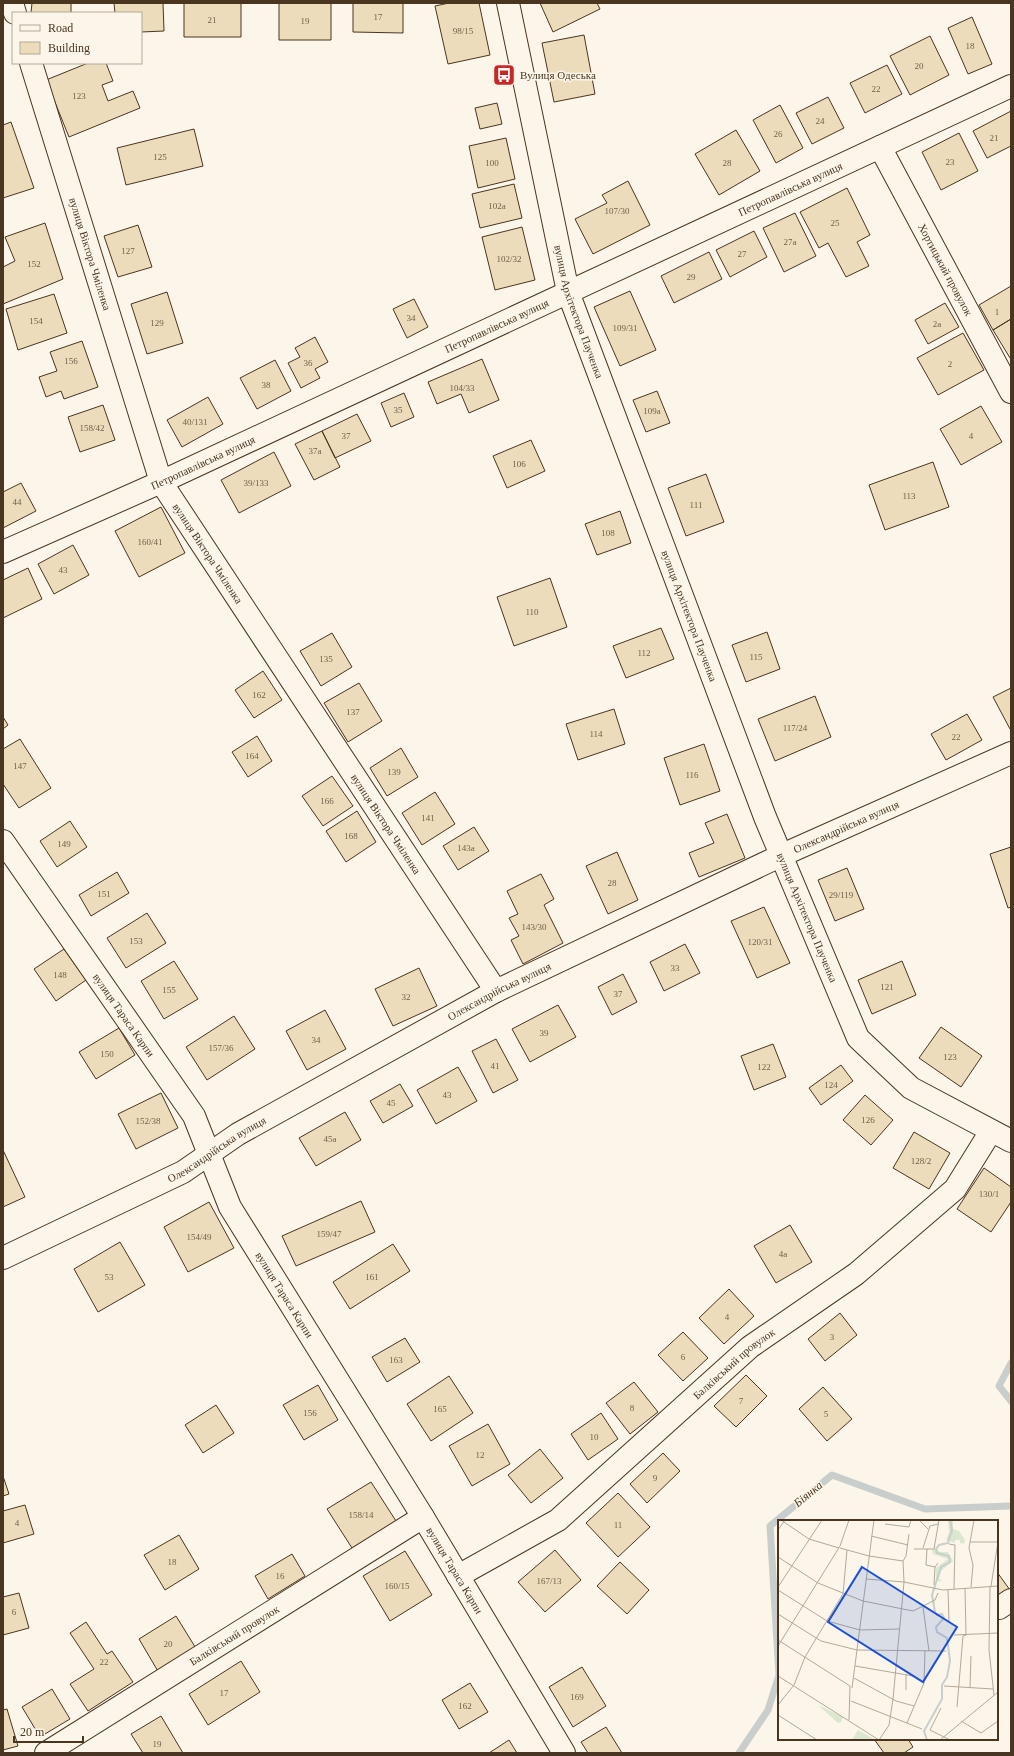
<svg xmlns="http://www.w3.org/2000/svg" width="1014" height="1756" font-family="Georgia,serif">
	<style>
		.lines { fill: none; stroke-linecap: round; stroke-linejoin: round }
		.stream { stroke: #c9cecd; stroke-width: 7 }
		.building { fill: #ecdcbc; stroke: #4a3520 }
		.minor-casing { stroke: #4a3520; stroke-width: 24 }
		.minor { stroke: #fbf6e9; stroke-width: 22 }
		.labels { text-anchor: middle; stroke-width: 3; stroke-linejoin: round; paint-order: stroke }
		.number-label { font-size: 9px; fill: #725f47 }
		.poi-label { font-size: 11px; fill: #4a3520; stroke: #fbf6e9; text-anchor: start }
		.street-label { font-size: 11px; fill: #4a3520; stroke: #fbf6e9 }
		.water-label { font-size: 12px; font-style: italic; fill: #4a3520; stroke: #fbf6e9 }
		.inset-river { fill: none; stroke: #c9cecd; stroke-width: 2 }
		.inset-road { fill: none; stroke: #b4a999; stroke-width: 1 }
		.view { fill: #1d4ed8; fill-opacity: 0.15; stroke: #1d4ed8; stroke-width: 2 }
		.inset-edge { fill: none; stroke: #4a3520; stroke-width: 2 }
	</style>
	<rect width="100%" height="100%" fill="#fbf6e9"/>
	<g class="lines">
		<path class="stream" d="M1011,1363L999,1386L1011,1401
			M739,1753L768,1710L779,1675L770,1526L832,1475L925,1509L1011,1506"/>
	</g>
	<path class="building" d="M32,3H71V13H31Z
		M114,3H163L164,31L141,32V13H115Z
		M184,3H241V37H184Z
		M279,3H331V40H279Z
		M353,3H403V33L353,32Z
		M449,3H479L490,55L448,64L435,6Z
		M540,3H597L600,9L553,32Z
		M972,17L992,64L968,74L948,28Z
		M584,35L595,94L554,102L542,43Z
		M930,36L949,75L910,95L890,56Z
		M88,63H106L113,81L102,85L108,101L133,91L140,108L69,137L46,80Z
		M887,65L902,94L865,113L850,83Z
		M828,97L844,128L812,144L796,113Z
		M497,103L502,124L480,129L475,108Z
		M780,105L803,148L776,163L753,120Z
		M1011,111V146L987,158L973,131Z
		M11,122L34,188L3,198V125Z
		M194,129L203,166L126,185L117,148Z
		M736,130L760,171L719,195L695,154Z
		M959,133L978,171L941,190L922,152Z
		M506,138L515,179L478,188L469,146Z
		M628,181L650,225L593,254L575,219L607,203L602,195Z
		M514,184L522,218L480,228L472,194Z
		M847,188L870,235L857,242L869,266L846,277L828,243L819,248L800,212Z
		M795,213L816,256L784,272L763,228Z
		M45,223L63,279L3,304V267L15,261L5,237Z
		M138,225L152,267L118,277L104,236Z
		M522,227L535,280L495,290L482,237Z
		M754,231L767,257L730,277L716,250Z
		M709,252L722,279L674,303L661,276Z
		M1011,286V319L993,330L979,305Z
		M630,291L656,350L620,366L594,307Z
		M167,292L183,343L147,354L131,304Z
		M54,294L67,333L18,350L6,309Z
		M414,299L428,327L407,338L393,309Z
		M945,303L959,327L928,344L915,320Z
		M1011,319V357L1010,358L993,330Z
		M963,333L984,370L938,395L917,358Z
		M315,337L328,362L315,369L320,378L301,388L288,363L300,357L295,348Z
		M82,341L98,387L64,399L61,391L46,397L39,377L57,371L50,352Z
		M482,359L499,400L469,413L461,394L437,404L428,382Z
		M275,360L291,391L257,409L240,378Z
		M657,391L670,423L646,432L633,400Z
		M404,393L414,417L391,427L381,403Z
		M208,397L223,424L182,447L167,420Z
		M103,405L115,440L80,452L68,417Z
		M981,406L1002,442L961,465L940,429Z
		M357,414L371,441L335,458L322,431Z
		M322,431L340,467L314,480L295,444Z
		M531,440L545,471L507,488L493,456Z
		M274,452L291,486L239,513L221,480Z
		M933,462L949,507L885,530L869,485Z
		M706,474L724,522L686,536L668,488Z
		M21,483L36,511L3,528V492Z
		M161,507L185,553L139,577L115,531Z
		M620,511L631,543L597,555L585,524Z
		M73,545L89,575L54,594L38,564Z
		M28,568L42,599L3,618V580Z
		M550,578L567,627L514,646L497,597Z
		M661,628L674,659L626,678L613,646Z
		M767,632L780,669L746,682L732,645Z
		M332,633L352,667L321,686L300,651Z
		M263,671L282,700L254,718L235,690Z
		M359,683L382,721L348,742L324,703Z
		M1011,688V729H1010L993,697Z
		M815,696L831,737L775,761L758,719Z
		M614,709L625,744L578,760L566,724Z
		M967,714L982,740L946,760L931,734Z
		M3,717L8,725L3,729Z
		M257,736L272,761L248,777L232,752Z
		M20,739L51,788L19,808L3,784V749Z
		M704,744L720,791L680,805L664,758Z
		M401,748L418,777L387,796L370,768Z
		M332,776L353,806L323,826L302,796Z
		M435,792L455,824L422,845L402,813Z
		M357,811L376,842L346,862L326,831Z
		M727,814L745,858L699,877L689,853L714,843L705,823Z
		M70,821L87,847L57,867L40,841Z
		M474,827L489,851L458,870L443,846Z
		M1011,847V907L1008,908L990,854Z
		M617,852L638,900L608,914L586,866Z
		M847,868L864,909L835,921L818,880Z
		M117,872L129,893L91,916L79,895Z
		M541,874L554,899L544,905L563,943L523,964L511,940L519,936L509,918L518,914L507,891Z
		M764,907L790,963L757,978L731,921Z
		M147,913L166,943L126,968L107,938Z
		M685,944L700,973L664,991L650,962Z
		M64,949L86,980L56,1001L34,969Z
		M174,961L198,999L164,1019L141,981Z
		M902,961L916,995L872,1014L858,980Z
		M419,968L437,1006L393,1026L375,989Z
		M623,974L637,1002L612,1015L598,987Z
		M558,1005L576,1037L530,1062L512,1029Z
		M325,1010L346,1049L307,1070L286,1031Z
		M234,1016L255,1049L207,1080L186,1047Z
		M941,1027L982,1056L961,1087L919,1058Z
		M119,1028L135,1055L96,1079L79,1052Z
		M496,1039L518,1080L493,1093L472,1051Z
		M773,1044L786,1077L754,1090L741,1056Z
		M841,1065L853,1081L821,1105L809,1088Z
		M458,1067L477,1101L436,1124L417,1090Z
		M400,1084L413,1106L383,1123L370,1101Z
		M161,1093L178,1128L136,1149L118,1114Z
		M865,1095L893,1120L871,1145L843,1120Z
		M345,1112L361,1140L316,1166L299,1138Z
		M914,1132L950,1153L929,1189L893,1168Z
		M3,1150L25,1197L3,1207Z
		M984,1168L1011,1187V1202L991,1232L957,1209Z
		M361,1201L375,1232L296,1266L282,1236Z
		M209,1202L234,1248L188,1272L164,1227Z
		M790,1225L812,1262L776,1283L754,1246Z
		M120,1242L145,1285L98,1312L74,1269Z
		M393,1244L410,1271L350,1309L333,1282Z
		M729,1289L754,1316L724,1344L699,1318Z
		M840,1313L857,1335L825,1361L808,1339Z
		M683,1332L708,1358L683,1381L658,1355Z
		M405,1338L420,1362L387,1382L372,1357Z
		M746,1375L767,1396L736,1427L714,1406Z
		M449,1376L473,1413L431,1441L407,1404Z
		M634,1382L658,1412L630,1434L606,1403Z
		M318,1385L338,1420L304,1440L283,1405Z
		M823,1387L852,1419L827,1441L799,1409Z
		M216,1405L234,1433L203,1453L185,1425Z
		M601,1413L618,1439L588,1460L571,1434Z
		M488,1424L510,1464L472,1486L449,1446Z
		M540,1449L563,1478L531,1503L508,1475Z
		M663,1453L680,1471L647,1503L630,1484Z
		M3,1476L9,1494L3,1496Z
		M371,1482L396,1521L352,1548L327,1509Z
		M618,1493L650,1527L618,1557L586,1523Z
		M25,1505L34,1534L3,1543V1511Z
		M179,1535L199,1569L165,1590L144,1555Z
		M555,1550L581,1580L545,1612L518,1582Z
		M405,1551L432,1595L390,1621L363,1576Z
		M292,1554L305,1576L268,1599L255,1576Z
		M620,1562L649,1590L627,1614L597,1586Z
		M997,1572L1010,1590L997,1599Z
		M19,1593L29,1628L3,1635V1597Z
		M176,1616L197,1650L159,1673L139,1639Z
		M86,1622L107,1654L112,1651L133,1682L88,1711L70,1684L94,1669L70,1633Z
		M241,1661L260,1692L208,1725L189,1694Z
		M582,1667L606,1706L573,1727L549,1687Z
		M470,1683L488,1712L459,1729L442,1700Z
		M52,1689L70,1719L40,1737L22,1707Z
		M7,1709L18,1746L3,1750V1710Z
		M161,1716L183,1753H143L131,1734Z
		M606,1727L622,1753H588L581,1742Z
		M874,1739H908L913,1747L904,1753H884Z
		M509,1740L517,1753H489Z"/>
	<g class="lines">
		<g class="minor-casing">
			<g id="minor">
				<path d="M12,3L15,13"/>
				<path id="s1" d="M508,3L568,292L765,817L858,1038L911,1088L1011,1141"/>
				<path id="s2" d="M31,63L161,482L496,991"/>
				<path id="s3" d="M880,147L1011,392"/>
				<path id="s4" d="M3,552L161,482L1011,86"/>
				<path id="s5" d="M3,841L194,1116L230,1207L423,1517L564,1753"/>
				<path id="s6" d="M3,1258L183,1172L238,1134L496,991L780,856L1011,753"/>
				<path id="s7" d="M458,1576L558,1520L750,1347L856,1274L955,1189L991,1131"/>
				<path d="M999,1608L1011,1600"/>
				<path id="s8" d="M46,1753L423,1517"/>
			</g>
		</g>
		<use href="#minor" class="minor"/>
	</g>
	<defs>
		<g id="bus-square" transform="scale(1.15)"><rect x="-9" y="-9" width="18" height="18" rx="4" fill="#c62828" stroke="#fbf6e9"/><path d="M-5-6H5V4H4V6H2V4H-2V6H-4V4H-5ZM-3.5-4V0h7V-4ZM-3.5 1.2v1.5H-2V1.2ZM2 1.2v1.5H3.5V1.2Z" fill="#fff"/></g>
	</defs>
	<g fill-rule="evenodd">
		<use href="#bus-square" x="504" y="75"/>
	</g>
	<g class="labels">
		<g class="number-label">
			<text x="378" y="20">17</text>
			<text x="212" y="23">21</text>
			<text x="305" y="24">19</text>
			<text x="463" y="34">98/15</text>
			<text x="970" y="49">18</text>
			<text x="919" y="69">20</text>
			<text x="876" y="92">22</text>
			<text x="79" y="99">123</text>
			<text x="820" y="124">24</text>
			<text x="778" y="137">26</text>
			<text x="994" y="141">21</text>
			<text x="160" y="160">125</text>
			<text x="950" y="165">23</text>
			<text x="492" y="166">100</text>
			<text x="727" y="166">28</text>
			<text x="497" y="209">102а</text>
			<text x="617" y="214">107/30</text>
			<text x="835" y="226">25</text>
			<text x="790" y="245">27а</text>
			<text x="128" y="254">127</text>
			<text x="742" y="257">27</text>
			<text x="509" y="262">102/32</text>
			<text x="34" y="267">152</text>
			<text x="691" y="280">29</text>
			<text x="997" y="315">1</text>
			<text x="411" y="321">34</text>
			<text x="36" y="324">154</text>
			<text x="157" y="326">129</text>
			<text x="937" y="327">2а</text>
			<text x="625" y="331">109/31</text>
			<text x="71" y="364">156</text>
			<text x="308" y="366">36</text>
			<text x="950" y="367">2</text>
			<text x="266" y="388">38</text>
			<text x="462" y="391">104/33</text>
			<text x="398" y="413">35</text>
			<text x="652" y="414">109а</text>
			<text x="195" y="425">40/131</text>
			<text x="92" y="431">158/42</text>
			<text x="346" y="439">37</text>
			<text x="971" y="439">4</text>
			<text x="315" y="454">37а</text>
			<text x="519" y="467">106</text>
			<text x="256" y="486">39/133</text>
			<text x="909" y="499">113</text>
			<text x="17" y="505">44</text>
			<text x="696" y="508">111</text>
			<text x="608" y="536">108</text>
			<text x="150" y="545">160/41</text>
			<text x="63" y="573">43</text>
			<text x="532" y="615">110</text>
			<text x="644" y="656">112</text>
			<text x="756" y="660">115</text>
			<text x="326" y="662">135</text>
			<text x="259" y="698">162</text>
			<text x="353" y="715">137</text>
			<text x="795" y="731">117/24</text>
			<text x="596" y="737">114</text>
			<text x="956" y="740">22</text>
			<text x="252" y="759">164</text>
			<text x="20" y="769">147</text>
			<text x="394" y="775">139</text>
			<text x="692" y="778">116</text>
			<text x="327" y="804">166</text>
			<text x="428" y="821">141</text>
			<text x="351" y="839">168</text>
			<text x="64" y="847">149</text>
			<text x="466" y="851">143а</text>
			<text x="612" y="886">28</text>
			<text x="104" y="897">151</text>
			<text x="841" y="898">29/119</text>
			<text x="534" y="930">143/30</text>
			<text x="136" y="944">153</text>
			<text x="760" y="945">120/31</text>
			<text x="675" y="971">33</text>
			<text x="60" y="978">148</text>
			<text x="887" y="990">121</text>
			<text x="169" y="993">155</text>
			<text x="618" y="997">37</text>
			<text x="406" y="1000">32</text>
			<text x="544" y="1036">39</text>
			<text x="316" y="1043">34</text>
			<text x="221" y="1051">157/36</text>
			<text x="107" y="1057">150</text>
			<text x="950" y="1060">123</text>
			<text x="495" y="1069">41</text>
			<text x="764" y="1070">122</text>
			<text x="831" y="1088">124</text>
			<text x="447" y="1098">43</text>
			<text x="391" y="1106">45</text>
			<text x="868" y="1123">126</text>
			<text x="148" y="1124">152/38</text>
			<text x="330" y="1142">45а</text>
			<text x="921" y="1164">128/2</text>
			<text x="989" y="1197">130/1</text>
			<text x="329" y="1237">159/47</text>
			<text x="199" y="1240">154/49</text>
			<text x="783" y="1257">4а</text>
			<text x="109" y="1280">53</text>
			<text x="372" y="1280">161</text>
			<text x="727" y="1320">4</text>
			<text x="832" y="1340">3</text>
			<text x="683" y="1360">6</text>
			<text x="396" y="1363">163</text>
			<text x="741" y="1404">7</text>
			<text x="632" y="1411">8</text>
			<text x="440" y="1412">165</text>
			<text x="310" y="1416">156</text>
			<text x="826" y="1417">5</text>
			<text x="594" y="1440">10</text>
			<text x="480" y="1458">12</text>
			<text x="655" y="1481">9</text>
			<text x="361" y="1518">158/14</text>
			<text x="17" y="1526">4</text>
			<text x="618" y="1528">11</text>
			<text x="172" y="1565">18</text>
			<text x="280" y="1579">16</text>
			<text x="549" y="1584">167/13</text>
			<text x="397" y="1589">160/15</text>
			<text x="14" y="1615">6</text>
			<text x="168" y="1647">20</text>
			<text x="104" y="1665">22</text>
			<text x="224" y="1696">17</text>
			<text x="577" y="1700">169</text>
			<text x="465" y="1709">162</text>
			<text x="157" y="1747">19</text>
		</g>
		<g class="poi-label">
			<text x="520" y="79">Вулиця Одеська</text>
		</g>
		<g class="street-label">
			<text dy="4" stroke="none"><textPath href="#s4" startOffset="867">Петропавлівська вулиця</textPath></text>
			<text dy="4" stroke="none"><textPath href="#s2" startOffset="200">вулиця Віктора Чміленка</textPath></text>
			<text dy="4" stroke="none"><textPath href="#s3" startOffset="139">Хортицький провулок</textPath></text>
			<text dy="4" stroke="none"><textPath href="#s1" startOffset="317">вулиця Архітектора Паученка</textPath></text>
			<text dy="4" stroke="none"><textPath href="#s4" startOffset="543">Петропавлівська вулиця</textPath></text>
			<text dy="4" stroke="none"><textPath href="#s4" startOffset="219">Петропавлівська вулиця</textPath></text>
			<text dy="4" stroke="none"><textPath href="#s2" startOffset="524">вулиця Віктора Чміленка</textPath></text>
			<text dy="4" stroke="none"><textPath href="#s1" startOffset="641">вулиця Архітектора Паученка</textPath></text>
			<text dy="4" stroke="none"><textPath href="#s2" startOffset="848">вулиця Віктора Чміленка</textPath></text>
			<text dy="4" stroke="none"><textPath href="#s6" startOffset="948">Олександрійська вулиця</textPath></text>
			<text dy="4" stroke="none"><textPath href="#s1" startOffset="965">вулиця Архітектора Паученка</textPath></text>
			<text dy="4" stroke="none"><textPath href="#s6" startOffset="564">Олександрійська вулиця</textPath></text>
			<text dy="4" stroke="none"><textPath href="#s5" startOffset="212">вулиця Тараса Карпи</textPath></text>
			<text dy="4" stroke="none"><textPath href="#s6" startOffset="240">Олександрійська вулиця</textPath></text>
			<text dy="4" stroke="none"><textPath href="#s5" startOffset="536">вулиця Тараса Карпи</textPath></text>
			<text dy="4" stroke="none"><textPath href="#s7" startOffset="350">Балківський провулок</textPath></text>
			<text dy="4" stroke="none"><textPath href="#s5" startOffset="860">вулиця Тараса Карпи</textPath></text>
			<text dy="4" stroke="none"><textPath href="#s8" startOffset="222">Балківський провулок</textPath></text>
		</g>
		<g class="water-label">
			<text transform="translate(808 1494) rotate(-40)" y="4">Біянка</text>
		</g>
	</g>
	<g transform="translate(778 1520)">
		<rect width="220" height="220" fill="#fbf6e9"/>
		<path d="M170,0H175V9L181,11L187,20L186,24L182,23V20H177V23L168,20L171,12ZM158,28L162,32H170L175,41L163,51L161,58L164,62L158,60V48L170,39L155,34L154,30ZM40,185L65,197L63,202L60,203ZM80,210L96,219V220H74Z" fill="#dce7d0"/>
		<path class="inset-river" d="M149,220L146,211L164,179V165L169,157L172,141L169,118L159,112L158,107L166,98L164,94L159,95L157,92L154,75L163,47L172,42L171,36L159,33L158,29L161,25L170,23L174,10L172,0"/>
		<path class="inset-road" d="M3,0L31,19L61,28M141,0L150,9M107,4L131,7L133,0M0,10L7,0M93,16L130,25M192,22H220M171,24L177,25L176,69M62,28L91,36L125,41M145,28L152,6L160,4M136,29H156L161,0M149,29L148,45L157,47L160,43M0,37L40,63L85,81L135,91L157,80L160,73M88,59L126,62L165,70L220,66M156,65L157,47M213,66L220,22M0,67L44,0M193,67L195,45L191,28L196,0M212,67L211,130L216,175M0,70L49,101L82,110L121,109M170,70L171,102M145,87L151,131M0,94L43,121L79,130L168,131M176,115L220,113M0,120L72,166L71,200M0,126L62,26L71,0M77,146L135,156M128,154V170M0,156L101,220M76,158L118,181L136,186M166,166L215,169M74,168L96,0M192,168L193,136M73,181L144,209M0,185L16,165L27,137L65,74L69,30M179,187L185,116L188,115L187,68M163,188L152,210L172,220M0,195L39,220M183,201L203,213L220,201M129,203L146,163L147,131M101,220L111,205L115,179L126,62L125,41L128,36L131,14M162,220L220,172"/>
		<path class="view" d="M84,47L179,107L145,162L50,102Z"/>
		<rect width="220" height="220" class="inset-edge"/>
	</g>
	<rect width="1014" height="1756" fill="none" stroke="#4a3520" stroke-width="8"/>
	<rect x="12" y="12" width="130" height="52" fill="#fbf6e9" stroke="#b4a999"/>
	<rect x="20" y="25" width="20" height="6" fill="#fbf6e9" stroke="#b4a999"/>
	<text x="48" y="32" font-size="12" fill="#4a3520">Road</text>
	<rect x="20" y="42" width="20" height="12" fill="#ecdcbc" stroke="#b4a999"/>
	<text x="48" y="52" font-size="12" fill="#4a3520">Building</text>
	<path d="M14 1736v6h69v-6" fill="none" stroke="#4a3520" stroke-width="2"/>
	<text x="20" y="1736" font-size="12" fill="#4a3520" stroke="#fbf6e9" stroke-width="3" paint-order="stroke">20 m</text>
</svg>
